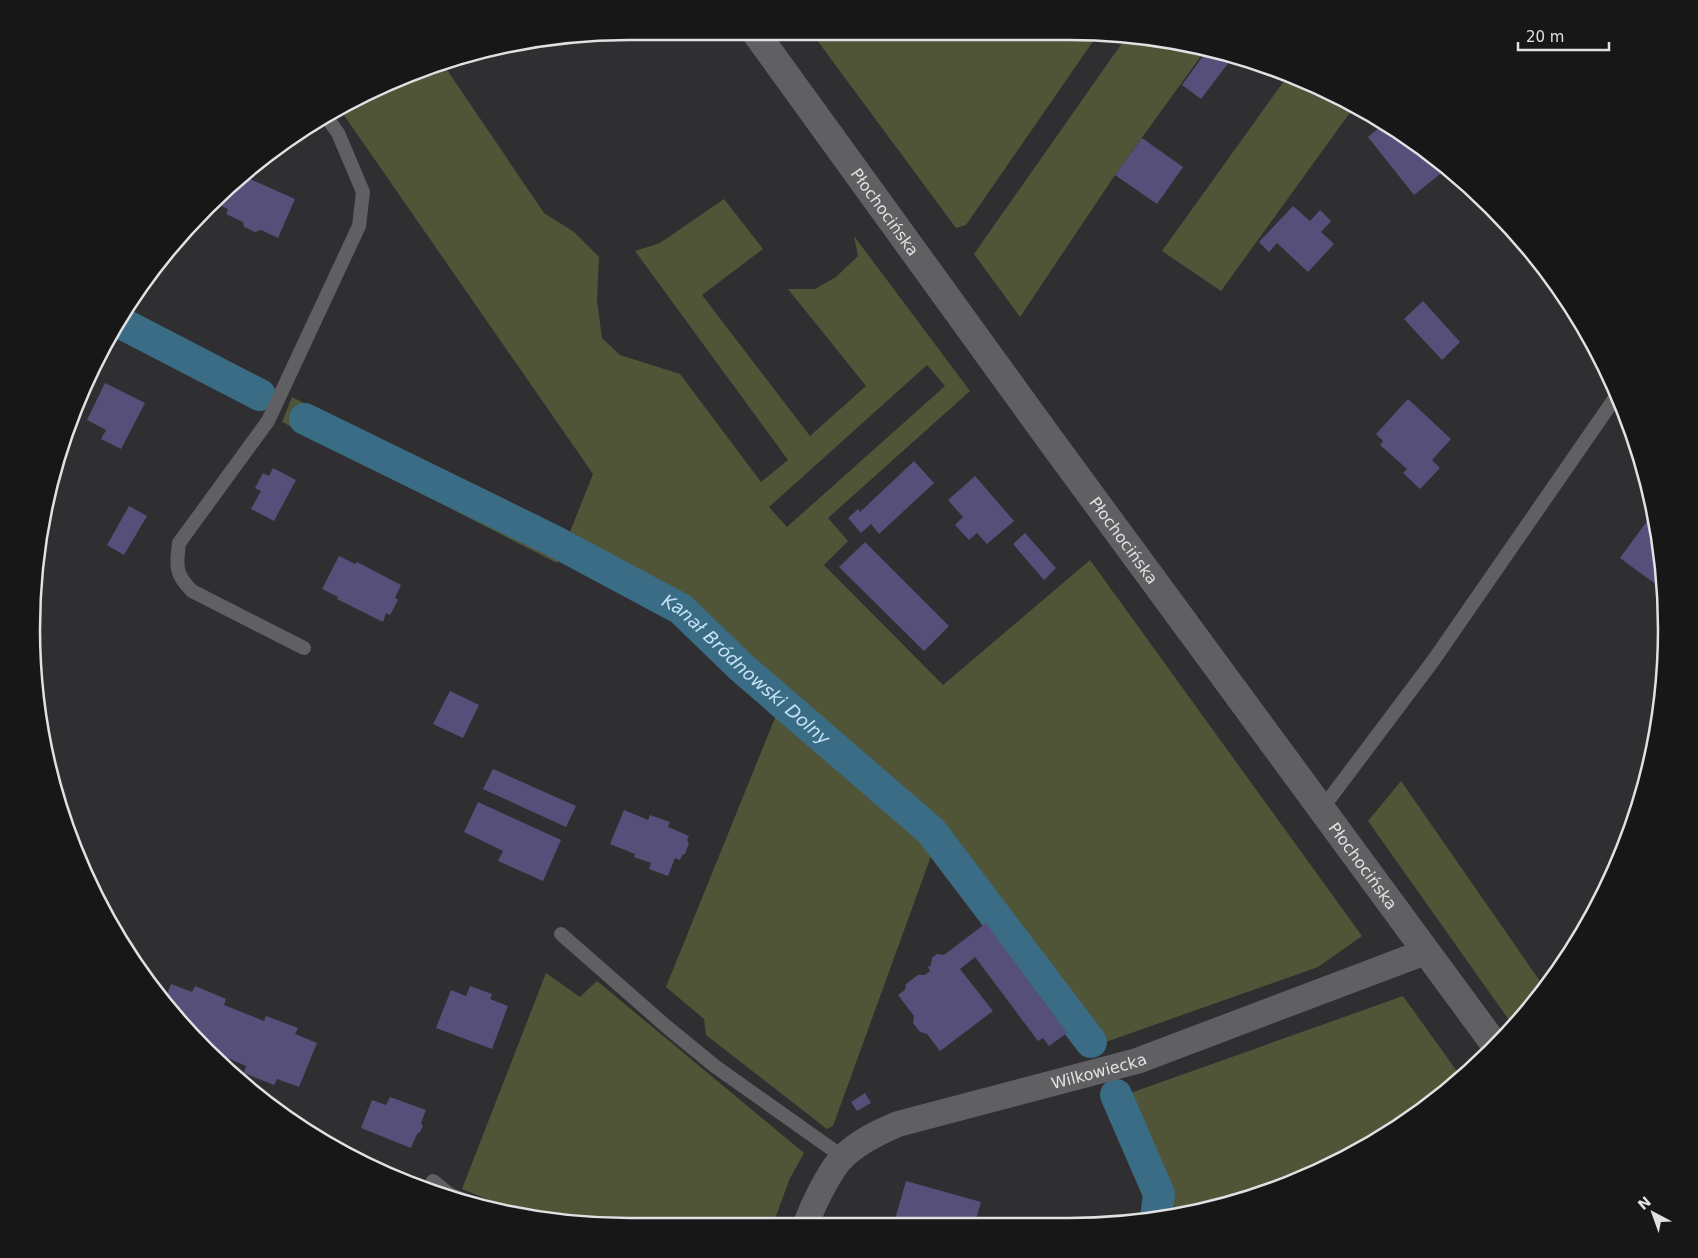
<svg xmlns="http://www.w3.org/2000/svg" width="1698" height="1258" font-family="'DejaVu Sans',sans-serif">
	<style>
		.green { fill: #515537; fill-rule: evenodd }
		.lines { fill: none; stroke-linecap: round; stroke-linejoin: round }
		.canal { stroke: #3a6c86; stroke-width: 32 }
		.building { fill: #554f7a }
		.lane { stroke: #606063; stroke-width: 14 }
		.street { stroke: #606063; stroke-width: 26 }
		.secondary { stroke: #606063; stroke-width: 28 }
		.labels { text-anchor: middle; stroke-width: 4; stroke-linejoin: round; paint-order: stroke }
		.street-label { font-size: 16px; fill: #e1e0e2; stroke: #171718 }
		.water-label { font-size: 18px; font-style: italic; fill: #c6e3f4; stroke: #171718 }
		.rim { fill: none; stroke: #e1e0e2; stroke-width: 2.5 }
	</style>
	<rect width="100%" height="100%" fill="#2f2f32"/>
	<path class="green" d="M811,32H1091L1096,37L966,225L956,228Z
		M1127,36L1206,49L1115,175L1020,317L974,254Z
		M443,64L544,213L574,232L599,257L597,301L602,338L620,355L680,374L761,482L788,460L635,251L660,243L724,199L763,249L702,295L810,436L866,386L788,289H815L836,277L858,256L854,236L970,391L828,518L848,541L824,565L943,685L1090,560L1362,936L1318,967L1100,1044L1081,1045L1064,1020L935,845L833,1126L827,1129L706,1035L704,1019L666,987L779,708L683,623L646,597L561,555L557,563L282,422L292,397L568,537L593,474L339,108ZM927,365L945,386L787,527L769,507Z
		M1289,74L1298,77L1354,107L1221,291L1162,251Z
		M126,316L272,388L265,408L117,329Z
		M1401,781L1544,987L1514,1027L1368,821Z
		M546,973L580,997L597,981L804,1153L790,1178L773,1224L590,1225L527,1215L462,1189Z
		M1403,996L1461,1077L1433,1103L1297,1181L1179,1213L1163,1190V1217L1147,1222L1151,1193L1108,1101Z"/>
	<g class="lines">
		<g class="canal">
			<path d="M121,323L260,395"/>
			<path id="s1" d="M305,419L554,541L681,609L742,668L931,831L1091,1042"/>
			<path d="M1116,1095L1159,1194L1156,1219"/>
		</g>
	</g>
	<path class="building" d="M1208,49L1211,50L1229,62L1201,99L1182,85Z
		M1385,123L1401,132L1436,159L1445,170L1414,195L1368,137Z
		M1142,138L1183,167L1157,204L1115,175Z
		M243,176L295,199L278,238L261,230L255,232L244,227L243,222L226,214L228,209L214,203L238,180L241,181Z
		M1293,206L1310,221L1320,210L1331,221L1321,232L1334,244L1308,272L1277,243L1269,252L1259,242Z
		M1423,301L1460,342L1442,360L1404,319Z
		M105,383L145,403L121,449L101,439L106,430L87,420Z
		M1408,399L1451,439L1432,460L1440,468L1420,489L1403,473L1407,469L1380,445L1383,441L1376,434Z
		M914,461L934,483L879,534L871,524L861,533L848,518L858,509L860,512Z
		M273,468L296,480L274,521L251,509L261,491L255,488L263,473L269,476Z
		M975,476L1014,521L987,544L977,533L969,540L955,525L963,517L948,500Z
		M129,506L147,516L124,555L107,545Z
		M1653,513L1665,590V591L1620,558Z
		M1025,533L1056,568L1044,580L1013,544Z
		M865,542L949,626L924,651L839,567Z
		M339,556L355,564L357,562L401,585L395,598L398,600L390,615L386,613L383,622L337,599L338,597L322,589Z
		M450,691L479,705L463,738L433,724Z
		M493,769L576,806L566,827L483,789Z
		M478,802L561,840L543,881L498,861L503,851L464,832Z
		M624,810L648,820L650,815L670,822L668,827L689,836L687,840L689,843L685,854L682,855L680,860L675,858L668,876L649,869L651,863L634,857L635,854L610,844Z
		M986,923L1067,1033L1049,1046L1043,1038L1038,1041L975,957L960,969L993,1011L940,1051L927,1034L920,1032L913,1023L914,1016L898,995L905,990L906,984L918,975H925L930,971L928,967L931,965L932,958L937,954L944,955Z
		M171,984L192,992L195,986L226,999L224,1005L264,1021L266,1016L298,1028L295,1034L317,1043L299,1087L277,1079L274,1085L244,1073L246,1066L209,1050L164,1002Z
		M470,986L492,994L490,999L508,1006L492,1049L436,1028L451,990L466,996Z
		M865,1093L871,1103L857,1111L851,1102Z
		M390,1097L426,1110L421,1123L423,1126L420,1132L417,1134L411,1148L361,1128L372,1100L386,1105Z
		M906,1181L981,1202L975,1223H894Z"/>
	<g class="lines">
		<path class="lane" d="M304,648L192,591C175,574 176,566 179,543L268,421L359,226L363,192L338,133L325,115
			M1321,810L1433,661L1617,395
			M561,934L667,1027L716,1067L843,1157
			M433,1181L449,1194L481,1207"/>
		<path class="street" id="s2" d="M806,1224C813,1205 830,1169 844,1156C860,1141 879,1132 898,1124L1137,1061L1425,952"/>
		<path class="secondary" id="s3" d="M755,32L1054,445L1495,1045"/>
	</g>
	<g class="labels">
		<g class="street-label">
			<text dy="6" stroke="none"><textPath href="#s3" startOffset="222">Płochocińska</textPath></text>
			<text dy="6" stroke="none"><textPath href="#s3" startOffset="628">Płochocińska</textPath></text>
			<text dy="6" stroke="none"><textPath href="#s3" startOffset="1032">Płochocińska</textPath></text>
			<text dy="6" stroke="none"><textPath href="#s2" startOffset="349">Wilkowiecka</textPath></text>
		</g>
		<g class="water-label">
			<text dy="6" stroke="none"><textPath href="#s1" startOffset="510">Kanał Bródnowski Dolny</textPath></text>
		</g>
	</g>
	<path d="M0 0H1698V1258H0ZM629 40H1069A589 589 0 0 1 1658 629V629A589 589 0 0 1 1069 1218H629A589 589 0 0 1 40 629V629A589 589 0 0 1 629 40Z" fill="#171718" fill-rule="evenodd"/>
	<path class="rim" d="M629 40H1069A589 589 0 0 1 1658 629V629A589 589 0 0 1 1069 1218H629A589 589 0 0 1 40 629V629A589 589 0 0 1 629 40Z"/>
	<g transform="translate(1653 1213) rotate(319)" stroke="#171718" stroke-width="4" paint-order="stroke">
	<path d="M0-4L9 19L0 12L-9 19Z" fill="#e1e0e2"/>
	<text y="-8" font-size="14" font-weight="bold" text-anchor="middle" fill="#e1e0e2">N</text>
	</g>
	<path d="M1518 42v8h91v-8" fill="none" stroke="#e1e0e2" stroke-width="2.5"/>
	<text x="1526" y="42" font-size="15" fill="#e1e0e2" stroke="#171718" stroke-width="4" paint-order="stroke">20 m</text>
</svg>
